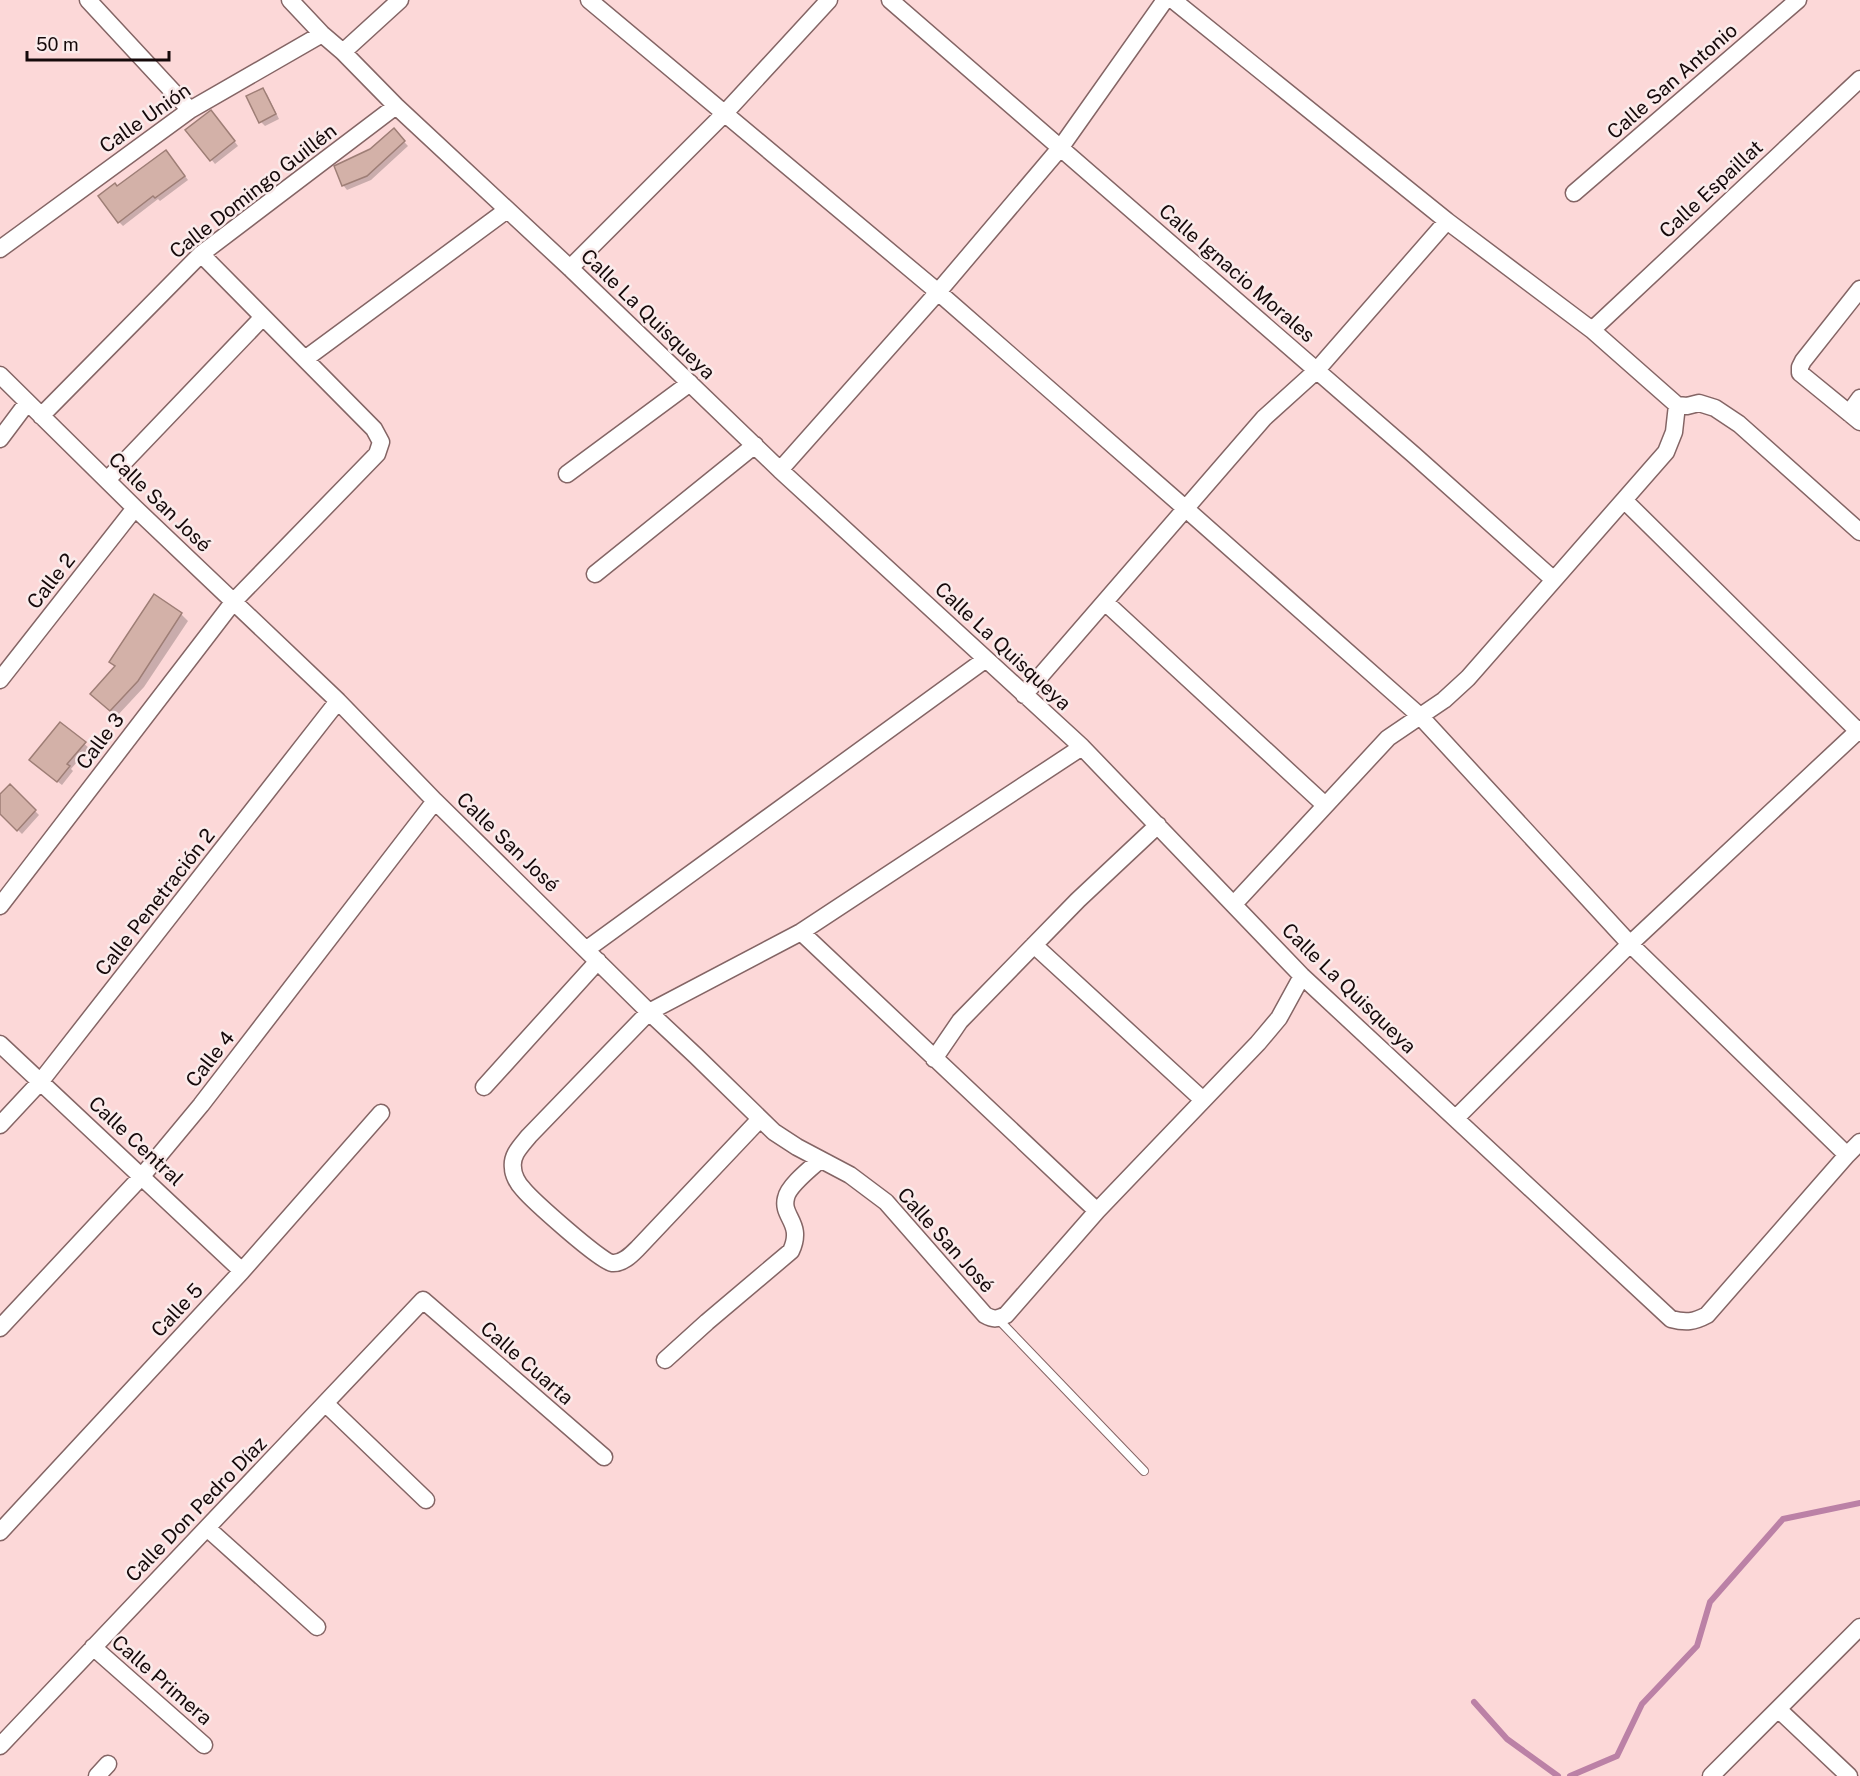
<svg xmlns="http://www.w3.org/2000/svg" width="1860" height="1776" font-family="'Public Sans',sans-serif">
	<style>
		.shadow { fill: #0003 }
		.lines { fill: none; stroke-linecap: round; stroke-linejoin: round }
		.stream { stroke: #bb81a6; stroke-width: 6 }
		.building { fill: #d3b1a8; stroke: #9e7e76; stroke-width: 1.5 }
		.service-casing { stroke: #846565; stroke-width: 10 }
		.minor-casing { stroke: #846565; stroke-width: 19 }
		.service { stroke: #fff; stroke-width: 8 }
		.minor { stroke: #fff; stroke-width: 16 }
		.labels { text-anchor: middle; stroke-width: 5; stroke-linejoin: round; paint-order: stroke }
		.street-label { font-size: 20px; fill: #15090a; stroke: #faebeb }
	</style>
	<rect width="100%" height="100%" fill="#fcd8d8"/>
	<path class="shadow" d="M263,90L267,94L279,119L265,126L261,122Z
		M215,116L238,146L215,164L187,130Z
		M393,130L408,146L371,180L347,190L343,185L370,151Z
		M170,156L188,180L160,201L158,199L123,226L119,222L117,188Z
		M154,596L181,614L188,621L144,687L117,716L99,700Z
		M61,724L89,748L71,769L73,771L62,785L35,764Z
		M10,786L39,815L22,834L0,812V796Z"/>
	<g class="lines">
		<path class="stream" d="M1474,1702L1507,1739L1558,1776
			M1570,1776L1617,1756L1642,1704L1697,1646L1710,1602L1783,1519L1860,1503"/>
	</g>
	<path class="building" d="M263,88L276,114L259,123L246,96Z
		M211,110L235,141L210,161L185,130Z
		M394,128L405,141L367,176L342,186L334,166L370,149Z
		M166,150L185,176L155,198L153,196L118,223L98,196L115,183L117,186Z
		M154,594L182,613L138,681L110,711L90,694L115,666L109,662Z
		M60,722L86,742L67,764L70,766L57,782L29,760Z
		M10,784L36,810L17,831L0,814V794Z"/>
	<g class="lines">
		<g class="service-casing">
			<path id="service" d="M998,1319L1144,1471"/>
		</g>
		<g class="minor-casing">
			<path id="minor" d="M88,0L190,110
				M290,0L322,34L343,52L396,106L570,268L780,470L1082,747L1302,976L1671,1319C1686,1323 1694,1322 1707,1315L1847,1155L1860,1142
				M589,0L938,292L1186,509L1420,716L1630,944L1847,1155
				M890,0L1414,455L1554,580
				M1173,0L1447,221L1592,330L1677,405L1674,432L1666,452L1468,678L1444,700L1388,738L1234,904
				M343,52L400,0
				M1574,193L1798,0
				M0,249L190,110L322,34
				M570,268L724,114L829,0
				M1860,289L1803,361L1800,367V373L1860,422
				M1592,330L1860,79
				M305,359L507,210
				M0,375L135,508L338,701L435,801L649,1012L696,1056L774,1132L797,1147L850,1175L886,1202L985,1315C994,1320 997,1319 1006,1315L1097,1211
				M1677,405L1687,406L1699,403L1715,408L1739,424L1860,532
				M1849,413L1860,398
				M41,416L201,254L396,106
				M0,439L27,403
				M780,470L938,292L1061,147L1165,0
				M567,474L690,383
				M107,480L263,317
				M1624,500L1860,733
				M595,574L755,445
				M1105,602L1325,805
				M0,680L135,508
				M1024,695L1264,418L1316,371L1447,221
				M0,906L234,601L377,454L381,442L374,429L201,254
				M801,932L1097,1211L1258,1043L1279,1018L1302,976
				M1034,945L1203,1100
				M587,949L986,659
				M0,1044L242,1271
				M934,1059L960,1021L1078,900L1158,825
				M484,1087L598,961
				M1456,1118L1630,944L1860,729
				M760,1119L639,1247C632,1254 623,1264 612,1263C601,1262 532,1200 523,1189C518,1184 513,1175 513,1168C511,1155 521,1146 529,1136L649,1012L801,932L1082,747
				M0,1125L41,1081L338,701
				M0,1328L142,1176L201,1105L435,801
				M665,1360L707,1322L791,1251C804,1223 781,1217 786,1198C788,1186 811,1168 820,1160
				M326,1404L426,1500
				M207,1528L317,1627
				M0,1532L242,1271L381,1113
				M93,1647L204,1745
				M1779,1710L1849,1776
				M0,1746L423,1300L604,1457
				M97,1776L108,1764
				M1711,1776L1860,1627"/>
		</g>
		<use href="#service" class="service"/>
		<use href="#minor" class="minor"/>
	</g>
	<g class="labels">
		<g class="street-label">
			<text transform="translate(1672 81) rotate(-41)" y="7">Calle San Antonio</text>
			<text transform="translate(145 118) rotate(-35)" y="7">Calle Unión</text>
			<text transform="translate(1711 189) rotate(-43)" y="7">Calle Espaillat</text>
			<text transform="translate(253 191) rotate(-38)" y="7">Calle Domingo Guillén</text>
			<text transform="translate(1237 273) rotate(41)" y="7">Calle Ignacio Morales</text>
			<text transform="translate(648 314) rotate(44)" y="7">Calle La Quisqueya</text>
			<text transform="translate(160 502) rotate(44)" y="7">Calle San José</text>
			<text transform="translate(51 581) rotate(-52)" y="7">Calle 2</text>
			<text transform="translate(1003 646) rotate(43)" y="7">Calle La Quisqueya</text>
			<text transform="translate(100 741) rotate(-53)" y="7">Calle 3</text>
			<text transform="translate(508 842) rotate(44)" y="7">Calle San José</text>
			<text transform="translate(155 902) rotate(-52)" y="7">Calle Penetración 2</text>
			<text transform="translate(1349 988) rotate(44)" y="7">Calle La Quisqueya</text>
			<text transform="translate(210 1059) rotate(-52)" y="7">Calle 4</text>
			<text transform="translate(136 1141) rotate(43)" y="7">Calle Central</text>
			<text transform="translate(946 1240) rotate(48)" y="7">Calle San José</text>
			<text transform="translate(177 1310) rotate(-47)" y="7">Calle 5</text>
			<text transform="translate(527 1363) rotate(41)" y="7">Calle Cuarta</text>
			<text transform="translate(196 1509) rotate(-46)" y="7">Calle Don Pedro Díaz</text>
			<text transform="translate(162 1680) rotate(41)" y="7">Calle Primera</text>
		</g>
	</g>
	<path d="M27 51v9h142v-9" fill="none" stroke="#15090a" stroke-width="3"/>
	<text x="36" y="51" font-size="18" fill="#15090a" stroke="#faebeb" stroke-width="4.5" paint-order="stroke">50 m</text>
</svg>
